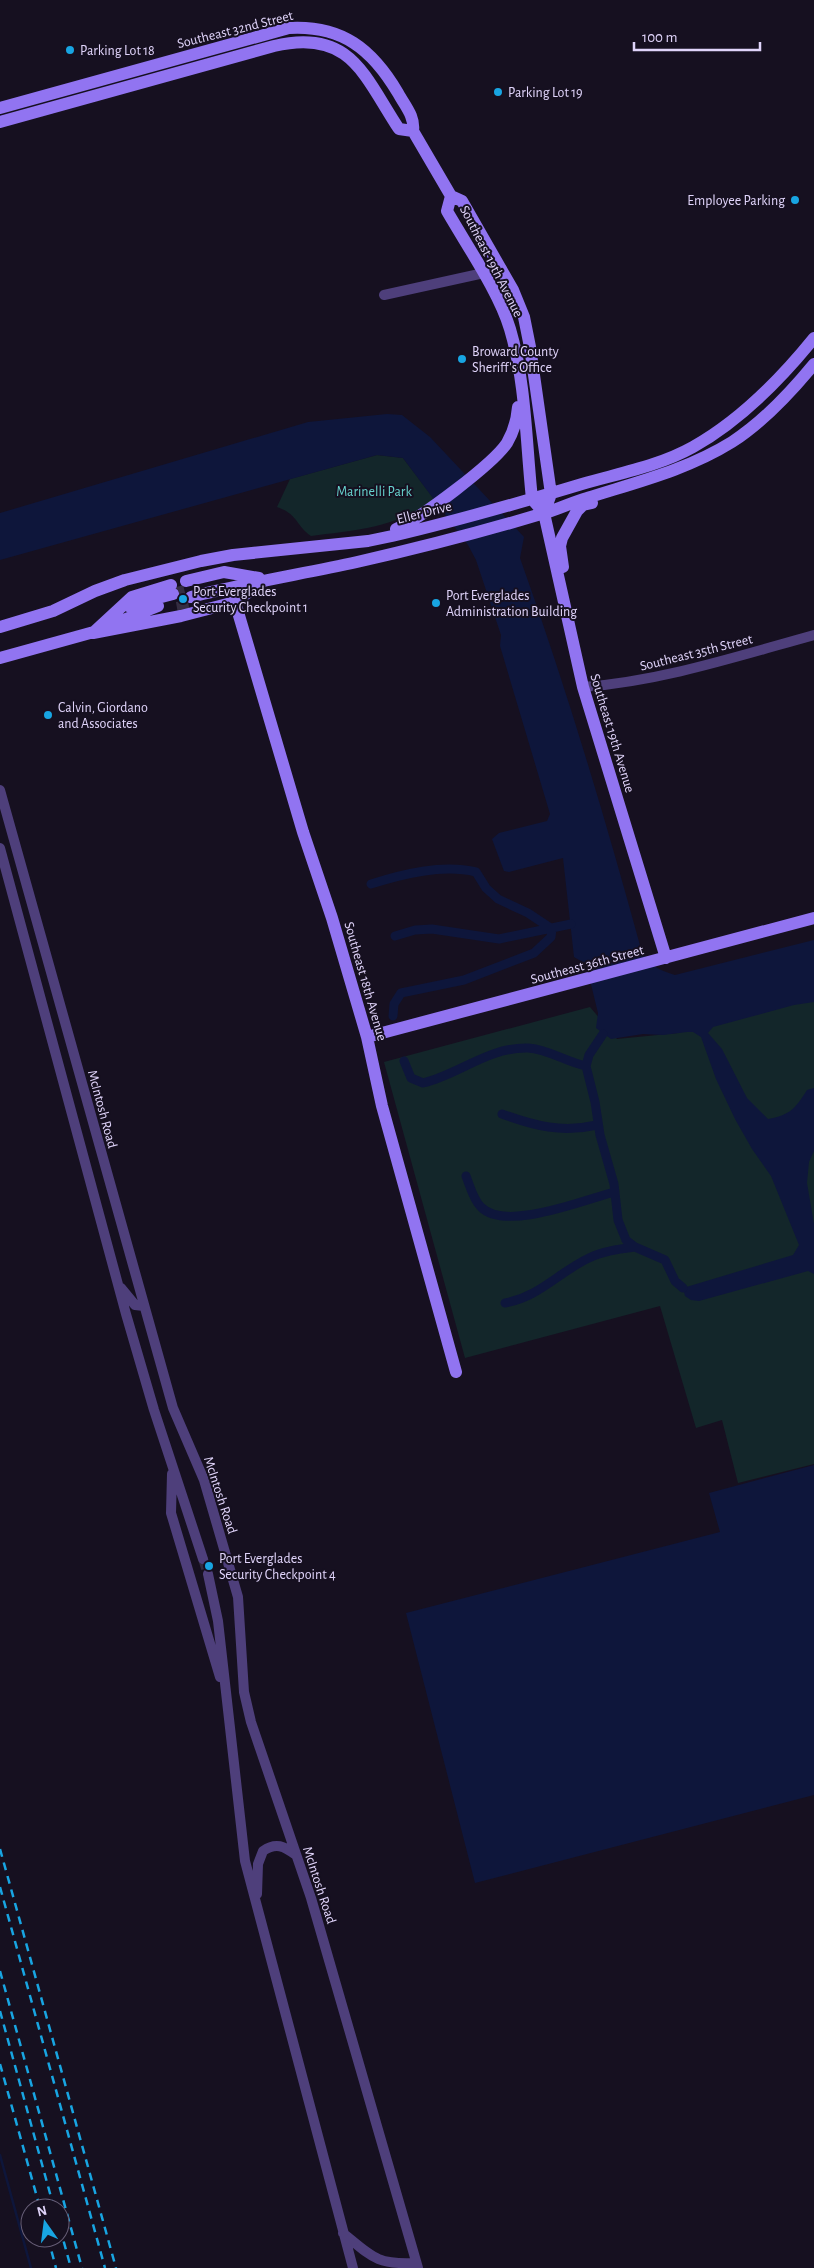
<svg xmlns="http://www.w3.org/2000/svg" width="814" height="2268" font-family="'Alegreya Sans',sans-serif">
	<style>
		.green { fill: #13262a }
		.water { fill: #0e163b }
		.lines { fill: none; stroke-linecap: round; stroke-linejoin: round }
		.stream { stroke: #0e163b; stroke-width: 2.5 }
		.canal { stroke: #0e163b; stroke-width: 9 }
		.street-tunnel { stroke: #342d41; stroke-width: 10; stroke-dasharray: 10 5; stroke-linecap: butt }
		.secondary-tunnel { stroke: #342d41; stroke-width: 12; stroke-dasharray: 12 6; stroke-linecap: butt }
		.street { stroke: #4e3f7b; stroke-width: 10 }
		.secondary { stroke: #9174f1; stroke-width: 12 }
		.rail { stroke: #18a5e2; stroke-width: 2.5; stroke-dasharray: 8 6; stroke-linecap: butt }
		.poi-dot { fill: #18a5e2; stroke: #161020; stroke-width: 2 }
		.labels { text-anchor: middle; stroke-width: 4; stroke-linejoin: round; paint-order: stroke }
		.street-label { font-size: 14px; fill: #e0d4fa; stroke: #161020 }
		.poi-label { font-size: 14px; fill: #e0d4fa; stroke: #161020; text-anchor: start }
		.park-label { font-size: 14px; fill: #67d3ce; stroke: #161020 }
	</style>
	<rect width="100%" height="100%" fill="#161020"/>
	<path class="green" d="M377,455L403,458L434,499C396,528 357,530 311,536C296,526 298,514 277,507L290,479Z
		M814,993V1464L738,1483L722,1420L696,1428L660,1306L465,1358L384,1062L590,1007L617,1039L678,1033Z"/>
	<path class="water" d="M387,414L402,415L430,437L524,537L520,558C566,687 605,817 641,949C649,965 658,970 675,975L814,940V1002L794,1005L713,1027L708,1033L722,1049L747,1098L768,1119C790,1115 795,1109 807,1090L814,1088V1151L809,1162L807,1183L814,1224V1274L808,1271L699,1301L691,1300L685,1296L683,1288L793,1255L799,1245L771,1176L752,1149L735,1119L716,1079L701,1037L693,1032H687L663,1035L643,1034L611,1039L596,1028L598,1013L586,964L574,957L563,858L509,872L504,871L492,839L499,833L547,821L550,814L500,646L501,635L476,560L468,545L403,458L377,455L0,560V513L308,422Z
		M814,1465V1795L475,1883L406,1613L720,1532L709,1493Z"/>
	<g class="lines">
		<path class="stream" d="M0,2155L31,2268"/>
		<path class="canal" d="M371,884C403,874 442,864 476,872L486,888L498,899L528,913L552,929L551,937L534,953L464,980L401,993L394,1004L393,1016
			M395,936L415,930L432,929L499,939L571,924
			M603,1034L589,1055L586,1066L595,1102L600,1135L614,1184L618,1220L626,1240L635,1247L665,1260L675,1281L683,1288
			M404,1061L411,1078L423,1083C460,1074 488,1047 528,1048C548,1049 566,1062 586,1066
			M502,1114C535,1126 562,1133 597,1125
			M466,1176C470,1186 473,1199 481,1207C505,1232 584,1200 614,1192
			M505,1303C539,1297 559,1272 589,1258C603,1251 620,1249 635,1247"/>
		<path class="street-tunnel" d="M203,1559L208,1574"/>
		<path class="secondary-tunnel" d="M173,594L189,590
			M177,608L193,605"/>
		<path class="street" d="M384,295L502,269
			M583,687C662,681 738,656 814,635
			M0,790L173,1408L204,1480L238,1597L244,1692L251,1722L311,1898L418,2268
			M0,848L126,1314L154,1410L203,1559
			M121,1288L135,1305L144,1306
			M172,1474L171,1513L220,1677
			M208,1574L218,1621L245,1861L353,2268
			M257,1894L258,1864L263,1851C276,1842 284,1846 296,1855
			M343,2233C372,2257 377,2265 416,2263"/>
		<path class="secondary" d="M0,108L289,28C342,25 372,49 398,93C405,106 415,116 413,131L451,196L462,201L513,290L524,317L530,347L551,494L544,513
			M0,122L274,46C351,28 364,76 399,129L413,131
			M451,196L447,211C467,246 499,292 510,329C526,383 526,443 532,499L544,513L583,687L666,958
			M396,529C420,519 493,464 507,443C514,431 517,420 518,407
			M563,567L560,546L562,538L577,511L583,505L592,503
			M186,581L224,572L259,578
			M191,597C246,583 302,574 357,562C419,548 481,532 541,514C557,510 572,502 587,498C637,482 687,470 732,442C763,422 791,392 814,364
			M235,602L303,832L332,918L367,1037L382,1106L456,1372
			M130,607L135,604L173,594
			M111,625L158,606
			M0,627L53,611L95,591L125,580L201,561L233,555L368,541L392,536C456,521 519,503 582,484C620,473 659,466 693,447C741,420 780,380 814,338
			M93,633L181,616L235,602L261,583
			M93,633L132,597L171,585
			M0,658L101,630
			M367,1037L814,918"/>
		<path class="rail" d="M0,1849L116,2268
			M0,1887L105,2268
			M0,1971L82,2268
			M0,2011L54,2208
			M0,2064L40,2208
			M60,2228L71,2268
			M48,2238L56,2268"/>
	</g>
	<g class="poi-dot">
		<circle cx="70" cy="50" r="5"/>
		<circle cx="498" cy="92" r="5"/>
		<circle cx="795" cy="200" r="5"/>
		<circle cx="462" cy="359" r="5"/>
		<circle cx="183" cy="599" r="5"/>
		<circle cx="436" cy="603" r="5"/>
		<circle cx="48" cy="715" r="5"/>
		<circle cx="209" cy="1566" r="5"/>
	</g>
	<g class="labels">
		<g class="street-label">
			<text transform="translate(235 29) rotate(-14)" y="5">Southeast 32nd Street</text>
			<text transform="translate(492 261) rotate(63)" y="5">Southeast 19th Avenue</text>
			<text transform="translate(424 512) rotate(-14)" y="5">Eller Drive</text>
			<text transform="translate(696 652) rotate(-14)" y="5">Southeast 35th Street</text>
			<text transform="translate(613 733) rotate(73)" y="5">Southeast 19th Avenue</text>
			<text transform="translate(587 964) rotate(-15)" y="5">Southeast 36th Street</text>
			<text transform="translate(366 981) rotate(74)" y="5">Southeast 18th Avenue</text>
			<text transform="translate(103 1109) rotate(75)" y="5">McIntosh Road</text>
			<text transform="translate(221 1495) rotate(72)" y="5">McIntosh Road</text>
			<text transform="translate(320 1885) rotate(72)" y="5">McIntosh Road</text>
		</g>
		<g class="poi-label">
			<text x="80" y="55">Parking Lot 18</text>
			<text x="508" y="97">Parking Lot 19</text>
			<text x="785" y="205" text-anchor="end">Employee Parking</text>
			<text x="472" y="356">Broward County<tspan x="472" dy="16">Sheriff's Office</tspan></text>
			<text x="193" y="596">Port Everglades<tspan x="193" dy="16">Security Checkpoint 1</tspan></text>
			<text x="446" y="600">Port Everglades<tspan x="446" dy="16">Administration Building</tspan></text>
			<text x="58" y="712">Calvin, Giordano<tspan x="58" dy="16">and Associates</tspan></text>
			<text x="219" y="1563">Port Everglades<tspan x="219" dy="16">Security Checkpoint 4</tspan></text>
		</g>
		<g class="park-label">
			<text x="374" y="496">Marinelli Park</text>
		</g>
	</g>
	<g transform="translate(45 2223) rotate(346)"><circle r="24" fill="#161020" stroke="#675e77"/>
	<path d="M0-4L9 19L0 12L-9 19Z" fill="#18a5e2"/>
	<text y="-8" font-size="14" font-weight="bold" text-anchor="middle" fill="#e0d4fa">N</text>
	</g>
	<path d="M634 42v8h126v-8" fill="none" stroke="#e0d4fa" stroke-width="2.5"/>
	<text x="642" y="42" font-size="15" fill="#e0d4fa" stroke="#161020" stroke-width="4" paint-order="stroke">100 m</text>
</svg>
